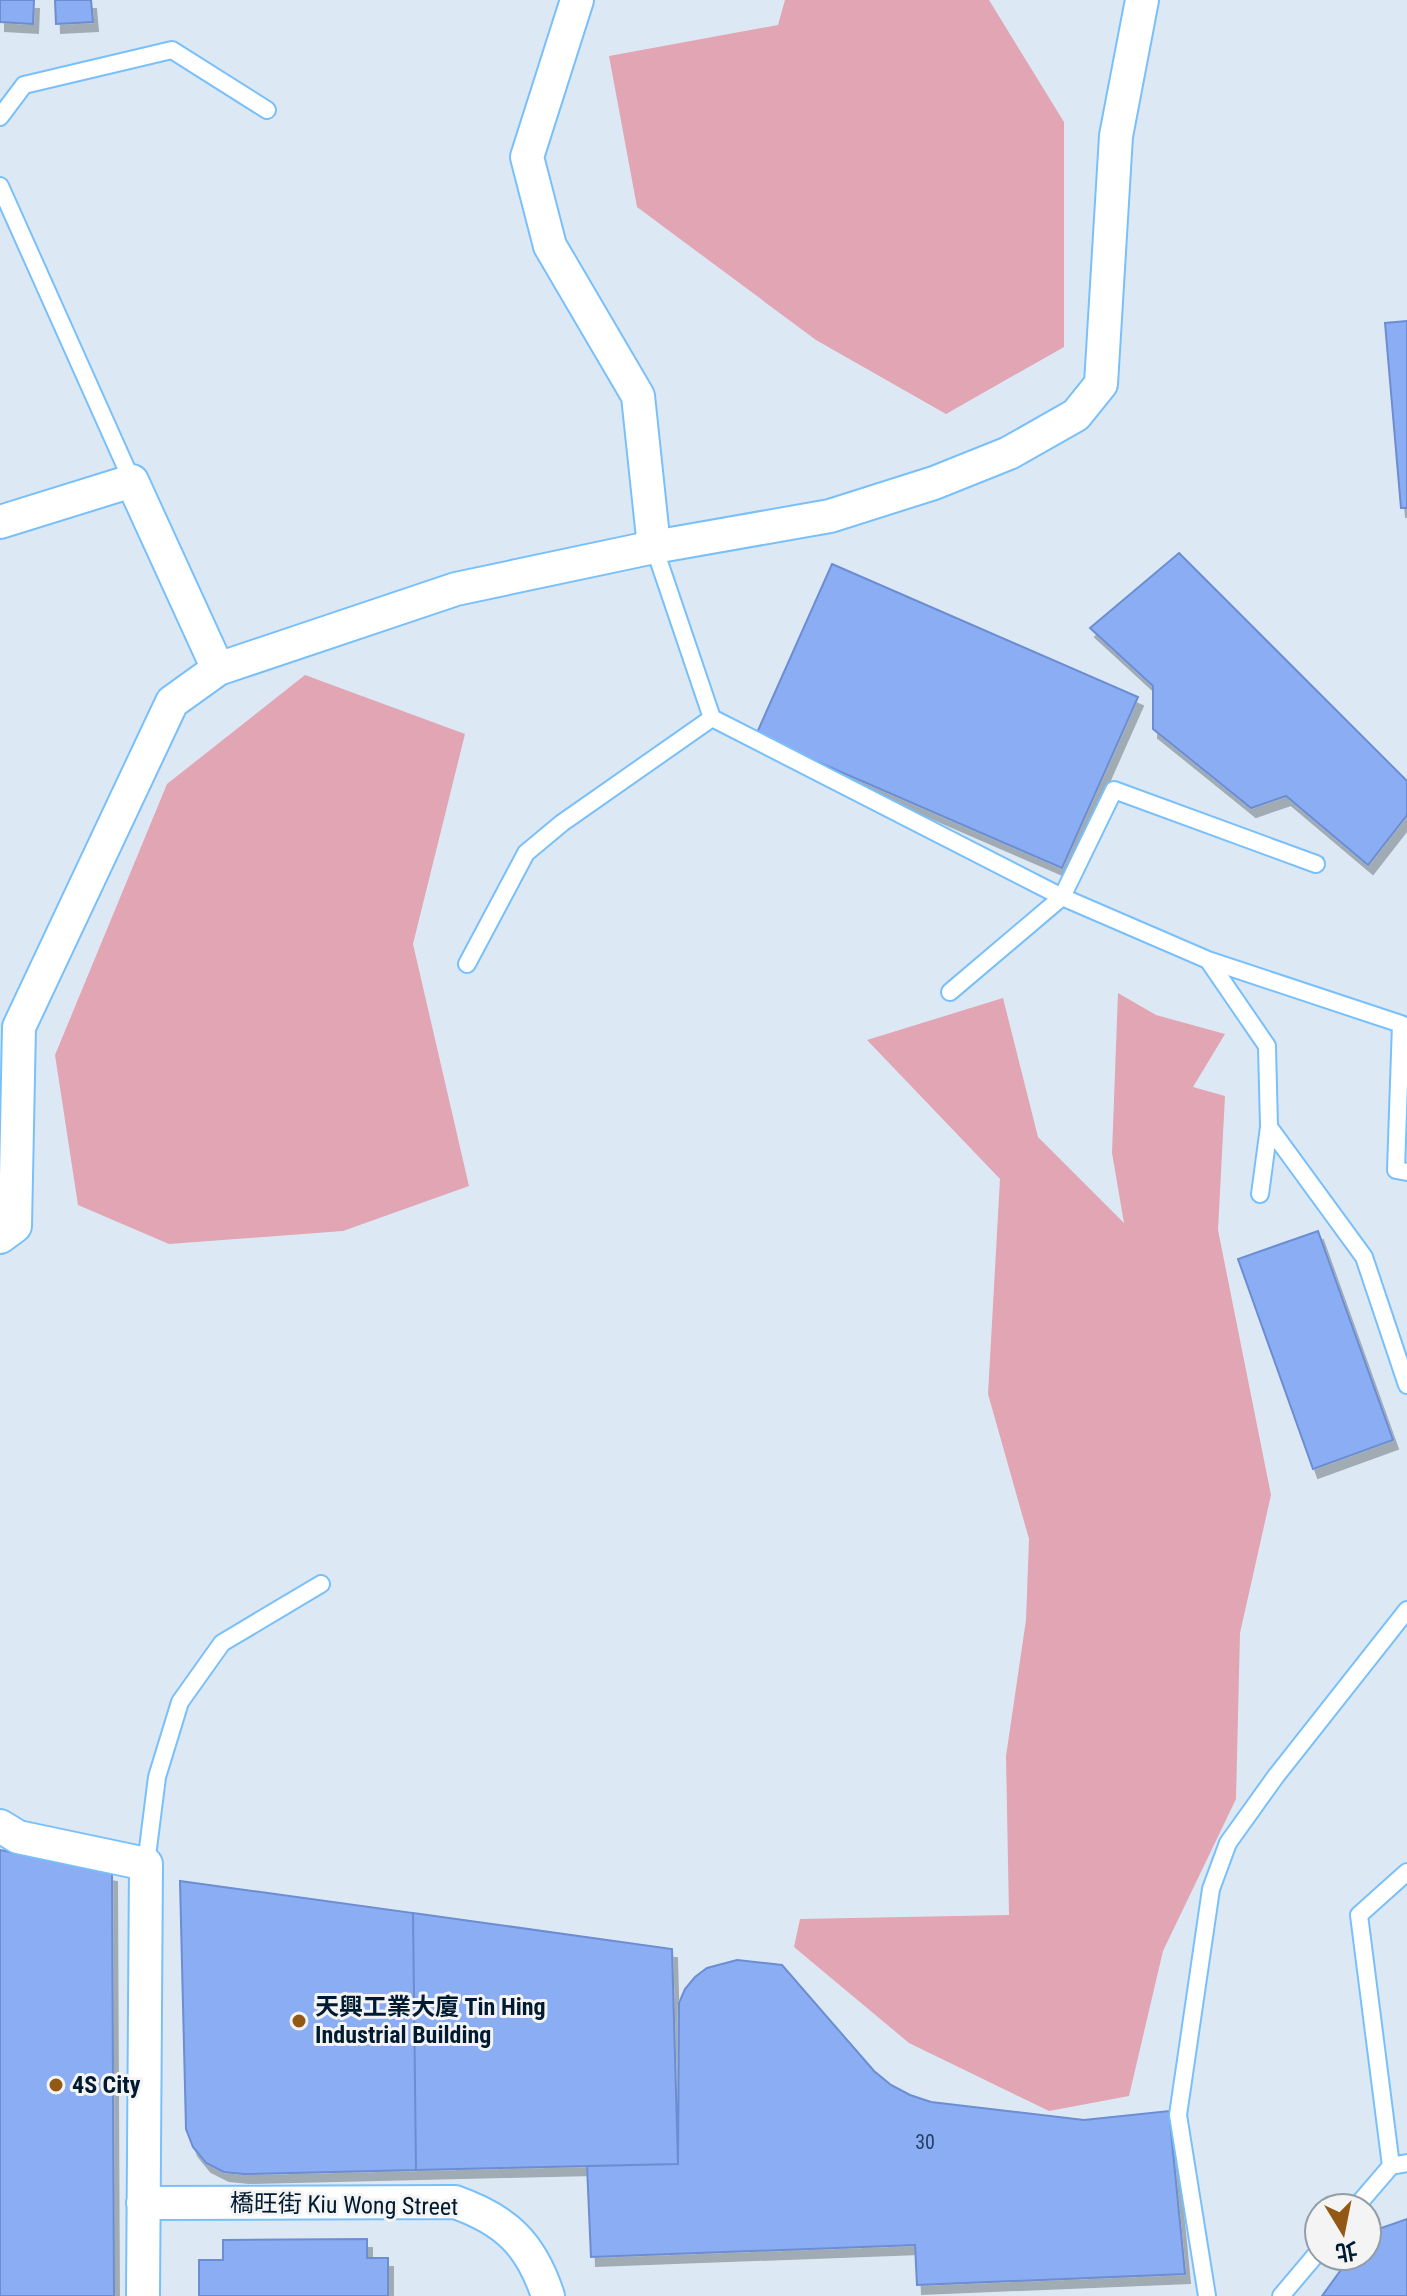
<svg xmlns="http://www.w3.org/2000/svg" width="1407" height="2296" font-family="'Roboto Condensed','Noto Sans TC',sans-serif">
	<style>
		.green { fill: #e2a5b3 }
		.building { fill: #8badf3; stroke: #6c8dd1; stroke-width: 2; filter: url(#shadow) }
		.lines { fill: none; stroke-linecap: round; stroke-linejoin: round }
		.service-casing { stroke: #79c0fa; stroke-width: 20 }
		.minor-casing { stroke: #79c0fa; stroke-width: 36 }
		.service { stroke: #fff; stroke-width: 16 }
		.minor { stroke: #fff; stroke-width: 32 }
		.poi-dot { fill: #925814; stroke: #f4f4f4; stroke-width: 3 }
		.labels { text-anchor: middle; stroke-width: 6; stroke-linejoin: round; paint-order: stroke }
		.number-label { font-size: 20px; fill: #234062 }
		.poi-label { font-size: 24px; font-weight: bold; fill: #001b31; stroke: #f4f4f4; text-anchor: start }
		.street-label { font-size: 24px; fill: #001b31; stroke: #f4f4f4 }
	</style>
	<defs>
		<filter id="shadow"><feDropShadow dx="5" dy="9" stdDeviation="0" flood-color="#0004"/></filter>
	</defs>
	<rect width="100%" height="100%" fill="#dce9f5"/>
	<path class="green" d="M785,0H989L1064,122V347L946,414L816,340L637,207L609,56L778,25Z
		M305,675L465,734L413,944L469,1186L343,1231L169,1244L78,1205L55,1055L167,784Z
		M1118,993L1156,1015L1225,1034L1193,1087L1225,1096L1218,1230L1271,1495L1240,1633L1236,1799L1163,1951L1129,2096L1049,2111L909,2043L794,1947L800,1919L1009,1915L1006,1756L1026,1620L1029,1539L988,1394L1000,1179L867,1040L1003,998L1038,1137L1124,1223L1112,1153Z"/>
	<path class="building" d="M0,0H34L33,24L0,22Z
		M55,0H91L93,22L56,24Z
		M1407,321V508H1401L1385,323Z
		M1179,553L1407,781V815L1368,865L1286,796L1251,808L1153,729V686L1090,628Z
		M832,564L1138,697L1062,868L756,735Z
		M1318,1231L1393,1440L1313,1469L1238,1259Z
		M0,1850L112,1873L114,2296H0Z
		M180,1881L413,1913L416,2170L244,2174L224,2172L206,2163L193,2147L186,2129Z
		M413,1913L672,1949L678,2164L416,2170Z
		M737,1960L782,1965L874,2071L891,2085L910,2095L931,2102L1084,2120L1169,2111L1185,2274L917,2285L915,2245L591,2257L587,2166L678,2164L679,2003L685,1989L695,1977L707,1968Z
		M1407,2219V2296H1322L1351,2256H1367V2233Z
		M367,2239V2258H388V2296H199V2260H223V2240Z"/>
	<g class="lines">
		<g class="service-casing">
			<path id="service" d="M0,117L24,85L172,50L267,110
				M0,186L132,481
				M654,547L712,718L1062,897L1208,960L1267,1046L1269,1127L1260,1194
				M1208,960L1401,1024L1396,1170L1407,1172
				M467,964L526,853L562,823L712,718
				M950,992L1062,897L1114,790L1316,864
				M1269,1127L1364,1257L1407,1385
				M146,1864L157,1777L180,1702L222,1643L321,1584
				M1391,2166L1407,2163
				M1355,2208L1391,2166L1359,1915L1407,1872
				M1207,2296L1178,2115L1211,1889L1228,1843L1276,1776L1407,1610
				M1281,2296L1319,2251"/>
		</g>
		<g class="minor-casing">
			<path id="minor" d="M577,0L527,157L550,246L638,396L654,547
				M0,522L132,481L218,669
				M0,1237L15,1226L19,1027L172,702L218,669L456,589L654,547L830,516L934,483L1009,453L1076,415L1101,384L1116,136L1142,0
				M0,1826L18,1837L146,1864L143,2296
				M143,2203L455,2202C506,2220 531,2244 548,2296"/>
		</g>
		<use href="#service" class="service"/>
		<use href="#minor" class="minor"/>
	</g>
	<g class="poi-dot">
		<circle cx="299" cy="2021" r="8"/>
		<circle cx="56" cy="2085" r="8"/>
	</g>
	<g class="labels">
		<g class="number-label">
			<text x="925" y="2149">30</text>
		</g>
		<g class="poi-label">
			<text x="315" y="2015">天興工業大廈 Tin Hing<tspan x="315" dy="28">Industrial Building</tspan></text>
			<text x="72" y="2093">4S City</text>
		</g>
		<g class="street-label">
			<text transform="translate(344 2205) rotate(1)" y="8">橋旺街 Kiu Wong Street</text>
		</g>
	</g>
	<g transform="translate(1343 2232) rotate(170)"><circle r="38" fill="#f4f4f4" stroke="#929da6" stroke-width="2"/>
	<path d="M0-6L14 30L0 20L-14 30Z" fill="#925814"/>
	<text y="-12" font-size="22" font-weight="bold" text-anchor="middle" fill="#001b31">北</text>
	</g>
</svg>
